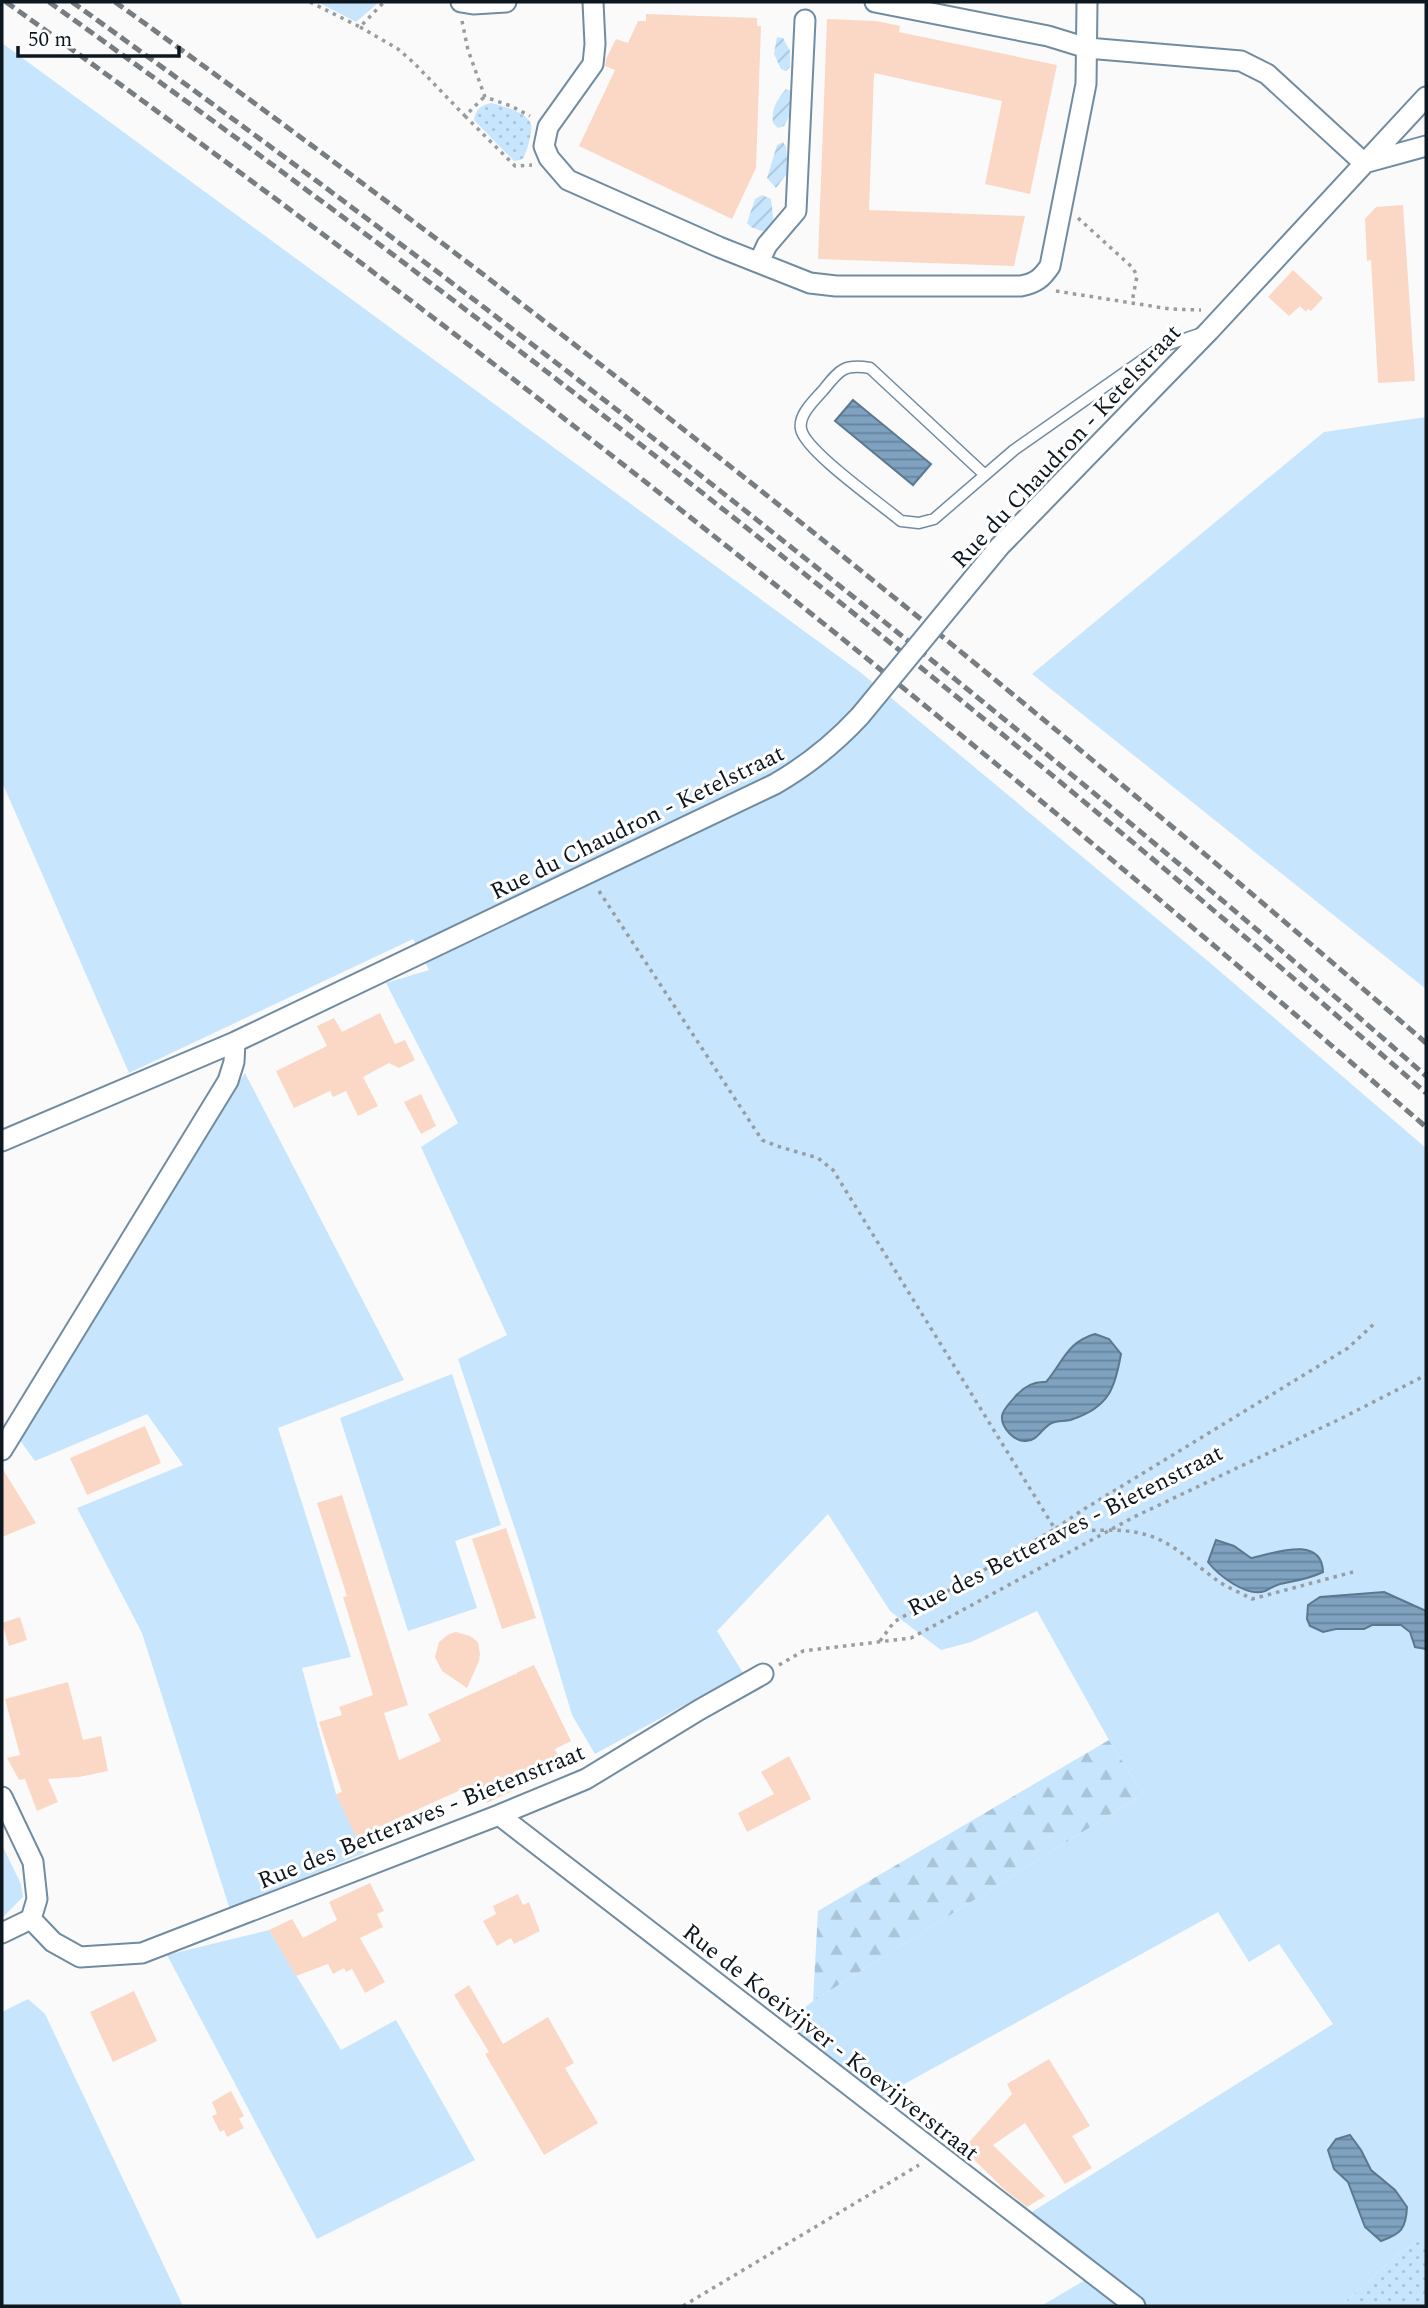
<svg xmlns="http://www.w3.org/2000/svg" width="1428" height="2308" font-family="Spectral,serif">
	<style>
		.grass { fill: #c7e5fd }
		.forest { fill: url(#forest-firs) }
		.park { fill: url(#park-dots) }
		.garden { fill: url(#garden-furrows) }
		.water { fill: url(#water-rules); stroke: #5c788f; stroke-width: 2 }
		.building { fill: #fbd8c6 }
		.lines { fill: none; stroke-linecap: round; stroke-linejoin: round }
		.lane-casing { stroke: #718ca1; stroke-width: 13 }
		.street-casing { stroke: #718ca1; stroke-width: 23 }
		.path { stroke: #999da0; stroke-width: 3.5; stroke-dasharray: 3.5 5; stroke-linecap: butt }
		.lane { stroke: #fff; stroke-width: 10 }
		.street { stroke: #fff; stroke-width: 19 }
		.rail { stroke: #777d81; stroke-width: 5; stroke-dasharray: 10 5; stroke-linecap: butt }
		.street-bridge-casing { stroke: #718ca1; stroke-width: 23; stroke-linecap: butt }
		.street-bridge { stroke: #fff; stroke-width: 19 }
		.labels { text-anchor: middle; stroke-width: 6; stroke-linejoin: round; paint-order: stroke }
		.street-label { font-size: 24px; fill: #0d171f; stroke: #fff }
	</style>
	<defs>
		<pattern id="forest-firs" width="22" height="20" patternUnits="userSpaceOnUse" patternTransform="scale(1.75)"><rect width="22" height="20" fill="#c7e5fd"/><path d="M5 1l3.5 6h-7zM16 11l3.5 6h-7z" fill="#aac4d8"/></pattern>
		<pattern id="park-dots" width="8" height="8" patternUnits="userSpaceOnUse" patternTransform="scale(1.75)"><rect width="8" height="8" fill="#c7e5fd"/><path d="M2 2h.1M6 6h.1" fill="none" stroke="#aac4d8" stroke-width="1.8" stroke-linecap="round"/></pattern>
		<pattern id="garden-furrows" width="10" height="10" patternUnits="userSpaceOnUse" patternTransform="scale(1.75)"><rect width="10" height="10" fill="#c7e5fd"/><path d="M-1 1l2-2M0 10L10 0M9 11l2-2" fill="none" stroke="#aac4d8"/></pattern>
		<pattern id="water-rules" width="6" height="5" patternUnits="userSpaceOnUse" patternTransform="scale(1.75)"><rect width="6" height="5" fill="#7ea2bf"/><path d="M0 2.5h6" fill="none" stroke="#66839b"/></pattern>
	</defs>
	<rect width="100%" height="100%" fill="#fafafa"/>
	<path class="grass" d="M318,2H379L356,22Z
		M2,43L860,672L1209,962L1426,1148V2236L1396,2256L1341,2306H1145L1027,2215L1333,2024L1279,1944L1249,1962L1218,1912L877,2099L783,2025L813,2001L1143,1794L1109,1740L1037,1611L971,1642L941,1650L890,1611L828,1514L717,1631L743,1673L595,1754L572,1715L526,1562L458,1359L507,1335L421,1147L458,1123L386,983L429,970L413,939L129,1073L2,782Z
		M1426,417V989L1032,674L1324,432Z
		M245,1073L404,1380L278,1428L351,1657L302,1668L336,1794L364,1853L230,1910L142,1633L77,1508L183,1465L147,1414L35,1461L19,1439L191,1152Z
		M452,1374L501,1525L455,1541L477,1608L408,1631L340,1418Z
		M2,1845L21,1884L23,1897L2,1918Z
		M269,1930L341,2050L396,2020L475,2160L317,2239L167,1955Z
		M28,1999L45,2014L183,2306H2V2012Z
		M1087,2279L1122,2306H1041Z"/>
	<path class="forest" d="M1109,1740L1143,1794L813,2001L818,1911Z"/>
	<path class="park" d="M491,103C502,106 527,112 531,124C533,130 527,151 524,157C521,161 519,160 514,161L474,120C475,110 481,105 491,103Z
		M1426,2236V2306H1341L1396,2256Z"/>
	<path class="garden" d="M777,37L783,38L790,51V67L786,71L781,69L774,54Z
		M786,89L793,92L792,111L784,126L778,128L773,123C771,108 777,100 786,89Z
		M783,142L786,147L788,172L776,188L767,178L777,145Z
		M762,195L771,199L774,224L764,232L751,227L747,223L755,199Z"/>
	<path class="water" d="M853,400L931,464L913,485L835,421Z
		M1095,1334L1109,1339L1121,1354C1115,1388 1109,1407 1073,1419C1067,1422 1058,1420 1052,1423C1042,1427 1038,1441 1026,1441C1014,1442 1001,1427 1002,1416C1003,1409 1010,1403 1014,1398C1022,1388 1033,1381 1046,1382C1063,1362 1067,1342 1095,1334Z
		M1216,1540L1234,1546L1251,1558C1272,1554 1322,1534 1323,1572C1309,1579 1295,1581 1280,1584C1274,1586 1271,1588 1265,1591C1247,1598 1218,1575 1208,1562Z
		M1384,1592L1426,1611V1649L1415,1647L1410,1632L1401,1625H1372L1364,1629H1336L1323,1632L1310,1626L1307,1619L1308,1605L1320,1597Z
		M1350,2135L1361,2150L1371,2170L1395,2190L1407,2207C1406,2229 1401,2234 1381,2241L1365,2227L1348,2182L1334,2169L1328,2150L1336,2139Z"/>
	<path class="building" d="M646,14L757,18V26H761L756,168L732,219L579,146L615,70L605,66L606,59L616,39L628,43L638,21H646Z
		M827,19L876,21L900,26L899,32L1057,65L1030,194L985,184L1002,101L874,73L869,210L1025,216L1014,266L818,259Z
		M1403,205L1415,381L1378,383L1371,260L1367,261L1365,219L1376,207Z
		M1293,270L1323,298L1311,311L1308,309L1306,312L1300,306L1289,316L1268,297Z
		M380,1013L395,1044L405,1040L415,1060L399,1068L389,1063L363,1077L378,1106L358,1116L346,1091L333,1097L330,1091L294,1108L276,1071L327,1046L317,1026L334,1018L342,1032Z
		M421,1094L436,1126L421,1134L404,1102Z
		M145,1426L161,1463L87,1495L70,1458Z
		M2,1468L36,1523L2,1537Z
		M342,1495L408,1705L384,1713L399,1760L441,1741L428,1714L515,1674L517,1675L516,1673L534,1665L571,1741L555,1749L564,1767L487,1803L478,1784L463,1789L356,1837L336,1794L342,1792L319,1722L342,1715L339,1707L373,1695L343,1597L347,1596L317,1503Z
		M506,1528L536,1618L502,1629L472,1539Z
		M20,1617L27,1640L9,1646L2,1623Z
		M456,1632L470,1636L478,1642L480,1654L479,1661L467,1688L442,1671L435,1657L439,1642L449,1634Z
		M68,1682L83,1740L101,1736L108,1771L79,1777L48,1779L58,1802L37,1811L25,1779L19,1780L7,1758L20,1755L5,1699Z
		M789,1756L811,1799L747,1832L738,1813L774,1794L761,1772Z
		M370,1883L384,1911L377,1914L383,1927L360,1938L385,1982L365,1993L352,1969L346,1972L344,1968L333,1974L328,1964L296,1976L269,1930L292,1919L303,1938L337,1920L329,1902Z
		M518,1894L523,1905L529,1902L540,1931L514,1944L511,1938L497,1946L483,1921L496,1914L493,1906Z
		M469,1985L503,2044L548,2017L574,2063L565,2068L598,2123L544,2155L485,2054L489,2052L454,1995Z
		M134,1991L157,2041L113,2062L90,2012Z
		M1049,2059L1090,2126L1072,2136L1092,2168L1065,2184L1025,2123L993,2145L1045,2196L1027,2207L1005,2190L963,2149L1012,2094L1007,2084Z
		M231,2091L244,2116L239,2119L244,2128L227,2137L224,2130L220,2132L212,2116L217,2114L212,2102Z"/>
	<g class="lines">
		<g class="lane-casing">
			<path id="lane" d="M985,475L870,368C845,364 840,369 825,388C816,399 798,414 801,429C805,451 881,504 901,521L919,523L934,519L1014,450L1161,347L1202,333"/>
		</g>
		<g class="street-casing">
			<path id="street" d="M461,2L473,4L506,2
				M593,2L595,44L593,64L548,127L544,146L549,158L568,180L719,247L810,283L836,286H1021C1036,283 1042,278 1050,266L1086,84L1087,2
				M875,2L1048,36L1087,48L1241,61L1267,74L1364,163L1426,146
				M759,262L767,245L796,211L805,20
				M962,592L1000,546L1209,331L1426,97
				M2,1141L235,1042L775,784C808,765 834,744 860,716
				M2,1450L228,1081L234,1062L235,1042
				M2,1797L33,1862L37,1899L31,1919
				M499,1815L1135,2306
				M2,1933L31,1919L53,1942L80,1957L142,1953L499,1815L586,1779L699,1710L763,1674"/>
		</g>
		<path class="path" d="M310,2L360,27L384,2
			M462,21L468,50L485,97L511,106L530,116
			M360,27L398,49L414,63L465,116L484,97
			M465,116L515,166L532,165
			M1078,218L1133,268L1137,276L1132,302
			M1056,291L1170,309L1201,310
			M599,891L762,1140L777,1146L818,1158L833,1170L1055,1529L1081,1511L1348,1348L1376,1322
			M880,1641L894,1622L1055,1529C1090,1534 1121,1524 1156,1538C1179,1548 1198,1567 1218,1581C1228,1588 1241,1593 1252,1599L1353,1572
			M779,1665L803,1651L911,1638L1134,1517L1342,1418L1426,1375
			M683,2306L919,2165"/>
		<use href="#lane" class="lane"/>
		<use href="#street" class="street"/>
		<path class="rail" d="M6,2C498,354 970,732 1426,1127
			M49,2C525,343 985,708 1426,1093
			M72,2C366,213 653,434 934,662C1100,797 1265,934 1426,1076
			M115,2C567,326 1005,679 1426,1043"/>
		<g class="street-bridge-casing">
			<path id="street-bridge" d="M860,716L962,592"/>
		</g>
		<use href="#street-bridge" class="street-bridge"/>
	</g>
	<g class="labels">
		<g class="street-label">
			<text transform="translate(1066 446) rotate(-47)" y="8">Rue du Chaudron - Ketelstraat</text>
			<text transform="translate(637 822) rotate(-26)" y="8">Rue du Chaudron - Ketelstraat</text>
			<text transform="translate(1065 1530) rotate(-27)" y="8">Rue des Betteraves - Bietenstraat</text>
			<text transform="translate(421 1816) rotate(-22)" y="8">Rue des Betteraves - Bietenstraat</text>
			<text transform="translate(831 2042) rotate(38)" y="8">Rue de Koeivijver - Koevijverstraat</text>
		</g>
	</g>
	<rect width="1428" height="2308" fill="none" stroke="#0d171f" stroke-width="7"/>
	<path d="M18 46v10h161v-10" fill="none" stroke="#0d171f" stroke-width="3.5"/>
	<text x="28" y="46" font-size="21" fill="#0d171f" stroke="#ffffff" stroke-width="5" paint-order="stroke">50 m</text>
</svg>
